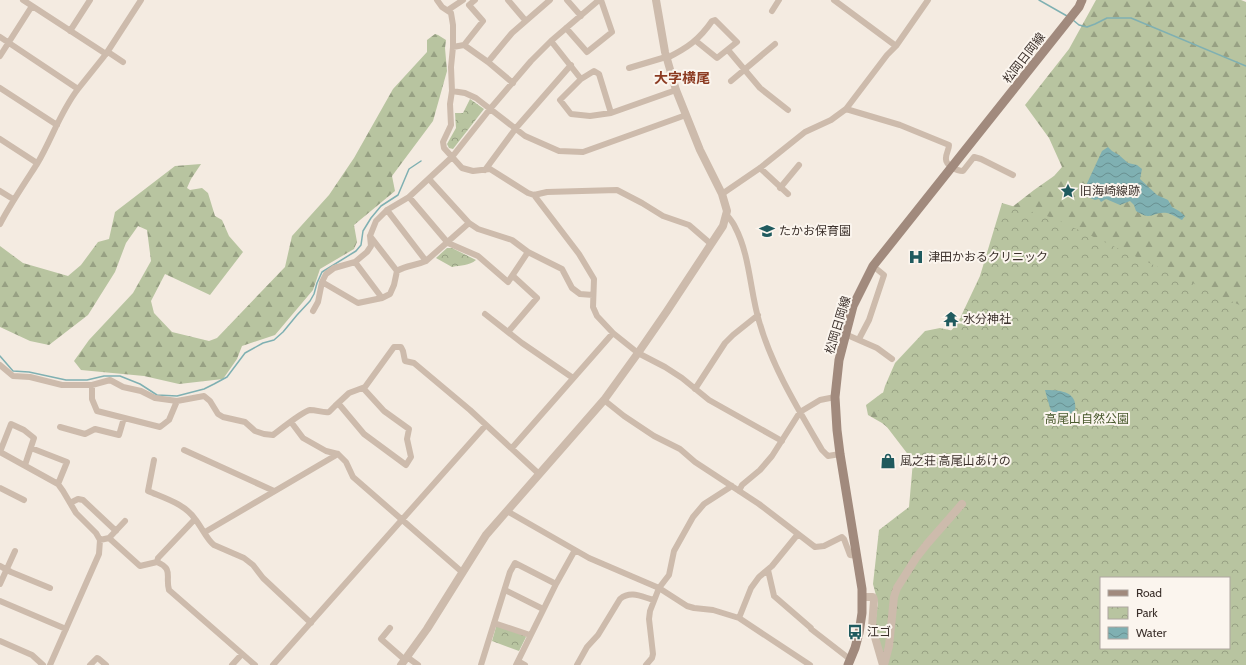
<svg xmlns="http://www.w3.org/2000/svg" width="1246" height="665" font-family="Cabin,'Noto Sans JP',sans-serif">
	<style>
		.forest { fill: url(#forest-firs); fill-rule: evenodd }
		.park { fill: url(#park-crowns); fill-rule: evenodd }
		.water { fill: url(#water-waves) }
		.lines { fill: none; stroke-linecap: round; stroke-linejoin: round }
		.stream { stroke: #7fb0b2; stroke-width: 1.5 }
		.minor { stroke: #cdbbac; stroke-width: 6 }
		.tertiary { stroke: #cdbbac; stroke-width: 8 }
		.secondary { stroke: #a18a7d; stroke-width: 9 }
		.labels { text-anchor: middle; stroke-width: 4; stroke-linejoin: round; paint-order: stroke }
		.street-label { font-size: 12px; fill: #3b302b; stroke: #fbf5ee }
		.poi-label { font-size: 12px; fill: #3b302b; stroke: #fbf5ee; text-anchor: start }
		.park-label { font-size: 12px; fill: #4a5a2e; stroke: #fbf5ee }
		.quarter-label { font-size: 14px; font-weight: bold; fill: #8c3b22; stroke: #fbf5ee }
	</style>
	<defs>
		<pattern id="forest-firs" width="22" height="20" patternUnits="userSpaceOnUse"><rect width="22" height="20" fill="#b8c4a0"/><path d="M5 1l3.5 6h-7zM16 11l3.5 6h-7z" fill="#97a083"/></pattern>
		<pattern id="park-crowns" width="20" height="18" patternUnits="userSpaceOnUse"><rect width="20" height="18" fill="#b8c4a0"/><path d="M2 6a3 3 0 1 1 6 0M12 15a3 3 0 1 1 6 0" fill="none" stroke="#97a083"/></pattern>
		<pattern id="water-waves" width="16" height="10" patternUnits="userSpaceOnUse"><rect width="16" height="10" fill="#7fb0b2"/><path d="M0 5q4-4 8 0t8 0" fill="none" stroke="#699091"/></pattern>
	</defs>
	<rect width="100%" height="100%" fill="#f4ebe1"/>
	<path class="forest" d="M1096,0H1241L1246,2V665L1054,646L896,434L882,423L868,415L866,405L882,393L896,389L961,320L977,301L1003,214L1034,190L1054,176L1062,167L1049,138L1025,105L1069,49ZM1101,578H1229V648H1101Z
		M435,34L438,35L446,40L445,48L447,71L433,121L392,176L395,191L354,225L357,242L354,249L320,269L313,290L275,335L242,346L237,359L223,379L179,384L144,376L81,370L74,361L89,340L133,293L151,261L147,230L138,226L126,243L115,272L88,315L49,345L30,341L0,327V246L23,263L68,276L81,265L98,242L109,239L115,212L175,166L201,164L191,179L187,188L190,190L202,188L208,193L215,216L222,220L229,236L243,252L210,295L165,274L151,301L154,313L172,332L209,341L217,338L285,267L292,236L329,195L354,158L393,89L427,52V40Z"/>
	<path class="park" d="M470,99L484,109L453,149L449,148L447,144L456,128L455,113H463Z
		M1002,203L1053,218L1246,308V665H885L875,625L878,603L873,584L879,530L909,507L913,461L877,414L885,386L895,363L925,331L940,328L954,331L980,276ZM1101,578H1229V648H1101Z
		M447,248H452L476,260C469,266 461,265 452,267L436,258Z
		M498,626L525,635L526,637L519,651L492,641L496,627Z"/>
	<path class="water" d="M1108,147L1112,151L1119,155L1128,163L1137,165L1142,169L1140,179L1157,195L1168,200L1172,207L1179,211L1185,216L1182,220C1178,218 1172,214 1167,213C1152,211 1153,222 1136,211L1134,205L1130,201L1120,205L1106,199L1101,202L1099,199L1095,200L1085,196L1083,192L1102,151Z
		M1045,390C1059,390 1078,391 1075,410L1070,414L1071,423L1064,426L1056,424C1051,413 1048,401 1045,390Z"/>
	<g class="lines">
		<path class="stream" d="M1039,0L1067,16
			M1073,20L1079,25L1087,27L1095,24L1107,18H1131L1246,66
			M0,356L13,371L29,372L66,380H87L104,376H120L140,384L157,395L177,396L204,389L214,384L227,377L245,353L263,343L274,340L283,332L297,315L310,301L314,294L317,283L322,272L356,251L361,245L363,231L371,218L381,206L398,195L409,169L421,161"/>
		<path class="minor" d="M23,0L106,54
			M437,0L442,7L451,13L453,25V47L451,67L452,91L450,104L451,125L443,142L444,148L462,168L473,171L490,169L528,193L534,195L547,192L617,190L642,203L663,216L689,225L711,244
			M508,0L525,20
			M567,0L581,16
			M834,0L896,46
			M448,10L463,0
			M772,11L779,0
			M566,28L587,52L612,32L601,0
			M70,31L90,0
			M0,37L78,89C60,112 52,139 37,164C24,184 11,203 0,224
			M551,41L581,79
			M464,45L483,21L469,5L475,0
			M453,47L464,45L488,62L513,83
			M728,50L760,88L788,110
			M108,52L123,62
			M0,56L32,6
			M667,58C687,48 699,40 712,21L715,20L737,42L717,58L696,41
			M488,62L512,33L550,0
			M629,68L666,57
			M731,81L775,44
			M0,88L57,125
			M78,89L106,54L141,0
			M452,91L465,93L476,98L525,136L559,151L583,152L686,115
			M846,109L900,125L949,145C949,150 946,153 946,158C945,165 957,171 963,171L974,157L981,159L1013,175
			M611,113L599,74L594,71L581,79L560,100L571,114L590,116L611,113L676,90
			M0,139L37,163
			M760,168L788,194
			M485,170L516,128L571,65
			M429,179L469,223L478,229L512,240L528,252L562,269L572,288L580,294L593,295
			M780,188L799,165
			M0,191L13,199
			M722,194L760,168L805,132L831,120L846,109L887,55L896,46L928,0
			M534,195L579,254L594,279L593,307L597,316L613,333L638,353L665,367L682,378L709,400L782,441
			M409,197L448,243L478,256L508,282L528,252
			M387,210L426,261
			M726,214C729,218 733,222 735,227C750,255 750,291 759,321C772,367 798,409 822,450L828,456L840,454
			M370,236L397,271
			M355,262L382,298
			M322,282L326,274L334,268L355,262L367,252L371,246L370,236L376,221L387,210L409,197L452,157L490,109L531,61L551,41L599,0
			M313,311L318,302L322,282L358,303L382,298L390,294L394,285L397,271C407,265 415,266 426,261L469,223
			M485,314L522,343L573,378
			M508,332L537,298L513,276
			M845,334L877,348L892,359
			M859,339L869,320L884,275L873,266
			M0,365L13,376L30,377L62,385H92L110,380L123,387L141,391L155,398L177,401L204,396L210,401L218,414L223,417L245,422L255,431L264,434L273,435C281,429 303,411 310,410C317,410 323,413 329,412L335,406L349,393L365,387L394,347H401L403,351L405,361L414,363L470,410L539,474
			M92,385V399L97,411L160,427L169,420L177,401
			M695,389L725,343L733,335L758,315
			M604,400L624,416L654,436L680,449L695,462L759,504L815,547L824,546L842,537L844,539L850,555L857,556
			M338,403L364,434L406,465L411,457L407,439L409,429L384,411L363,388
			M291,422L303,438L326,451L338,454L346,462L353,477L462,572
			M60,427L85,434L95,429L119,435L124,418
			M31,448L67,462L58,484
			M512,448L613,333
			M184,450L274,491
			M154,460L148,491C164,498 185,504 195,519
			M25,465L34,438L24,430L11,424L0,452L58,484L63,491L76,513L96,533L100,540L99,554L50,665
			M0,488L24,500
			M739,491L742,485L760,470L772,456L800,412L820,400L835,397
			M70,503L78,499L83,500L116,531
			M507,511L589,558L659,588L687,606L694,608L713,610L739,618L810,665
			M205,532L338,454
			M109,538L140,566L157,562C174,569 165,577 169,590L255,665
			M100,540L109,538L125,521
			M157,562L158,558L195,519C201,526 207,540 214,545L244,558L253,565L263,578L311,623
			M0,566L11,572L50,588
			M768,570L774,596L811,628V629L851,660
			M0,584L15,551
			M505,590L543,609
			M0,601L66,629
			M739,618L751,588L759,577L772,566L798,534
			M494,623L530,635
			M390,628L381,639L405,660
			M0,641L32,655L43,665
			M407,657L418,665
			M518,661L525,665
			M90,665L97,658L99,659L106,665
			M232,665L242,654
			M273,665L486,425
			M481,665L510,572L515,563L556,584
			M516,665L556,584L575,550
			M577,665L587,647L598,635L620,599C631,590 642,597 654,600
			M646,665L652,658L653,654L649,619L650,611L659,588L669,575L674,551L693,517L704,504L732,486"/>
		<path class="tertiary" d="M862,597H873L874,600L872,627L883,665
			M401,665L427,629L486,535L604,400L638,353L667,311L723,226L727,211L722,194L700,150L676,90L665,52L656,0
			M884,665L889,646L894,597L897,588L916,558L927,544L962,504"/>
		<path class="secondary" d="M848,665L855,648L859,633L862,613V589L840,454L837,430L835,397L839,360L853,306L873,266L1079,7L1082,0"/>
	</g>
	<defs>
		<g id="sight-bare" transform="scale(1.2)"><path d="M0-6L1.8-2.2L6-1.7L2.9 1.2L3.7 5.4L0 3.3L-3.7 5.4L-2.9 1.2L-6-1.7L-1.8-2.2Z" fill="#1f5a5e" stroke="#fbf5ee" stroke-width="2.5" paint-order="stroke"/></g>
		<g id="school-bare" transform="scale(1.2)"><path d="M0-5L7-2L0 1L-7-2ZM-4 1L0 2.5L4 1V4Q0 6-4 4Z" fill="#1f5a5e" stroke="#fbf5ee" stroke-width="2.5" paint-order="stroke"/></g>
		<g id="hospital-bare" transform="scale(1.2)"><path d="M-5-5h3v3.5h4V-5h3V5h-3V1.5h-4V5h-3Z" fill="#1f5a5e" stroke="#fbf5ee" stroke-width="2.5" paint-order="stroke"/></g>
		<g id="temple-bare" transform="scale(1.2)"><path d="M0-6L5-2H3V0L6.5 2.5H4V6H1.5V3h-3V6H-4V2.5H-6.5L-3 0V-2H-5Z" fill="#1f5a5e" stroke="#fbf5ee" stroke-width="2.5" paint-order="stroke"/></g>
		<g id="shop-bare" transform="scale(1.2)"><path d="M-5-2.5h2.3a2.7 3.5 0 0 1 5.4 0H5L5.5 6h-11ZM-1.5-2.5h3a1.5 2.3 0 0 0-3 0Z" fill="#1f5a5e" stroke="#fbf5ee" stroke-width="2.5" paint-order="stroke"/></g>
		<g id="bus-bare" transform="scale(1.2)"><path d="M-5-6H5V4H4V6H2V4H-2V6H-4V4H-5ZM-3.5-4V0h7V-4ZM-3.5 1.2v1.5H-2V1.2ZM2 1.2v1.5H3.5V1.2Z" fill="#1f5a5e" stroke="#fbf5ee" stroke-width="2.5" paint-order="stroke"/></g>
	</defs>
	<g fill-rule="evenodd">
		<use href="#sight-bare" x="1068" y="191"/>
		<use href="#school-bare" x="767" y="231"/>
		<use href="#hospital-bare" x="916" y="257"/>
		<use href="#temple-bare" x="951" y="319"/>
		<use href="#shop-bare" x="888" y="461"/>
		<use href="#bus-bare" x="855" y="632"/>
	</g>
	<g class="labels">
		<g class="street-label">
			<text transform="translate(1024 58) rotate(-52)" y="4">松岡日岡線</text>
			<text transform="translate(838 325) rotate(-73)" y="4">松岡日岡線</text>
		</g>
		<g class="poi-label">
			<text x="1080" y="195">旧海崎線跡</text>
			<text x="779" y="235">たかお保育園</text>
			<text x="928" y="261">津田かおるクリニック</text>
			<text x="963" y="323">水分神社</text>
			<text x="900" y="465">風之荘 高尾山あけの</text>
			<text x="867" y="636">江ゴ</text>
		</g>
		<g class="park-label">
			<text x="1087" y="423">高尾山自然公園</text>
		</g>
		<g class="quarter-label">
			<text x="682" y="83">大字横尾</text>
		</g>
	</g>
	<rect x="1100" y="577" width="130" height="72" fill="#fbf5ee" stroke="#aea6a0"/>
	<rect x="1108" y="590" width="20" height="6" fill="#a18a7d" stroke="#aea6a0"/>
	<text x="1136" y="597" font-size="12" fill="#3b302b">Road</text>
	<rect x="1108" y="607" width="20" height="12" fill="url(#park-crowns)" stroke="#aea6a0"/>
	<text x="1136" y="617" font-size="12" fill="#3b302b">Park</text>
	<rect x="1108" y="627" width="20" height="12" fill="url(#water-waves)" stroke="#aea6a0"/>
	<text x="1136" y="637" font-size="12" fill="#3b302b">Water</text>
</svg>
